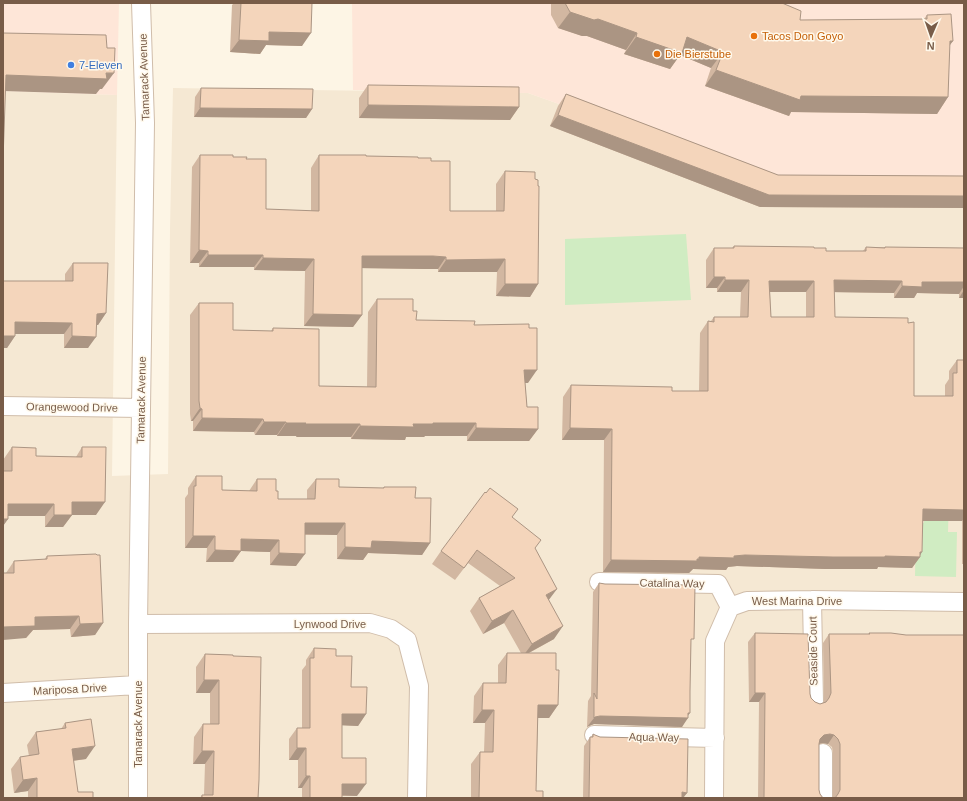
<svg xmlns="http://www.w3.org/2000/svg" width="967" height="801" font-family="Helvetica,sans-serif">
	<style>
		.residential { fill: #f5e8d3 }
		.commercial { fill: #fee6d8 }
		.green { fill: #d0ecc2 }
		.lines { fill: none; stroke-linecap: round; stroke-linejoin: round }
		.minor-casing { stroke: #d0bdaa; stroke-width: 20 }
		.minor { stroke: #fff; stroke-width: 18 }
		.wall { fill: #d2b7a1; fill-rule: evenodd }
		.shaded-wall { fill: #ab9583 }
		.building { fill: #f4d5bb; stroke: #ab9583; fill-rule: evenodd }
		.food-dot { fill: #e8710a; stroke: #fff9ec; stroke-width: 1.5 }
		.shop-dot { fill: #3f7fe0; stroke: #fff9ec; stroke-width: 1.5 }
		.labels { text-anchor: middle; stroke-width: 3; stroke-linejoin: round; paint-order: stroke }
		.food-label { font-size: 11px; fill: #c56008; stroke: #fff9ec; text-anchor: start }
		.shop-label { font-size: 11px; fill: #366cbe; stroke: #fff9ec; text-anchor: start }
		.street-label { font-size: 11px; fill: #785c48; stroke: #fff9ec }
	</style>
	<rect width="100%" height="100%" fill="#fdf5e5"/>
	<path class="residential" d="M173,88L528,93L779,182L964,177V798H3V91L117,95L112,476L168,474L170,229Z"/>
	<path class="commercial" d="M3,3H119L117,95L3,91Z
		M352,3H964V177L779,182L528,93L353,90Z"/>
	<path class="green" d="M686,234L691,300L565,305V239Z
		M924,497L949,498L948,532H957L956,577L915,576L916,522L924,523Z"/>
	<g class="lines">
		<g class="minor-casing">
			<path id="minor" d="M3,406L141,408
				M599,582L718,584L730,607
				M812,600L814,702
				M138,624L370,623L391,629L407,640L419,686L417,798
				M3,693L137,685
				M594,735L715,738
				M138,798V624L145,123L141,3
				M714,798L715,641L730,607L747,601L812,600L964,602
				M823,798V753"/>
		</g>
		<use href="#minor" class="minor"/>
	</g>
	<path class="wall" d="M234,3H312L302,46L266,45L260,54L230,52L232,5Z
		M551,3H782L800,20L924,19L927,15L953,41L949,45L948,97L937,114L791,112L789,116L705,86L711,68L680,55L670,69L624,54L626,50L587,36H582L558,28L551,15Z
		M368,85L519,107L510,120L359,118V98Z
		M201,88L312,109L306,118L194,117L195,97Z
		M566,94L778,175L964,176V208L760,207L550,126L558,106Z
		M200,155L233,157L246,159L266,209L311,211V168L319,155L366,156L418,158L431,161L450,211H496V184L505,171L538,284L530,297L496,296L497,272H438V269H425L362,268V315L353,327L304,326L305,271L254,270V267H199V263H190L192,167Z
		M734,246L814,248L826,251H863L866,247L964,248V298H959V294L917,293L914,298H894V293L834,292L835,317L908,323L914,396H945V385L949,379V371L957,360H964V564H962V521H923L920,557L912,568L878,567L877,569H825L737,566L728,567L726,570L693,569L689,573L603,572L604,440H562L563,397L571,385L672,391H699L700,333L708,321H711L714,317H740L741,292H717V288H706V260L714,248H732ZM770,292H806V317H771Z
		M73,263L106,313L98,325H97L88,348H64V334H15V336L7,348L3,281H65V274Z
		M377,299L413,311L416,320L474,325L528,383H525L527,407L538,429L529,441H467V436H425L424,437H406L405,440L351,439V437H296L297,436H277V435H255L254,432L193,431V421H191L190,414V315L199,303L233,330L271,331L273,328L319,386L367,387L368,312Z
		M12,447L36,456L76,457L82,447L96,515H72L63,527H45V516H8V519L3,526V460Z
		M196,476L222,490L249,491L257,479L276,491L278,499H307V490L316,479L339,487L383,488L384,487L415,498L430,543L422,555L368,553L363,560L337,559V535H305L296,566L270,565V552L241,551L233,562H206L207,548H185V498L188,494V488Z
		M512,517L535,549L549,601L554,639L529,653L556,670L558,705L549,718H538L536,791L543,798H471V764L480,752H484L485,723H473L474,696L483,683H498V665L507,653H521L504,623L483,634L470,611L479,598L500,586L468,563L455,580L432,564L441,551Z
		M47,556L103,623L95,635L71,637L70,629L33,630L26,638L6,573L14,561L44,560Z
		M599,583L691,643L688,714L682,727L594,724L589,726L587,727L588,701L591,696L593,592Z
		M755,633L810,694L811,698L815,702L820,704L824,702L823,643L829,634H868L869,633L906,635L964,798H833V753L832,747L828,744L823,743L819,744V790L820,794L823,798H758L759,702H749L748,642Z
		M314,648L336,656L351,687L366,714L358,726L342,725V758L357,796H342V798H302V788H298V760H289V739L297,728H302V670L306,665V660Z
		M205,654L233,655L259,781L258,798H200L202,795H204L205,764H193L194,737L203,724H210V693H196V667Z
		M65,723L86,759L73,761L78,792L93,798H28V791L14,793L11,769L20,757L29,756L27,745L36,732L61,729Z
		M593,734L595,735L687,793L683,798H583L584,746L590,737H591Z"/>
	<path class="shaded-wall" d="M570,12L598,19L637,33L626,50L587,36H582L558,28Z
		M269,32L311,33L302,46L266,45L260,54L230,52L239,40Z
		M636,37H687L723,52L711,68L680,55L670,69L624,54Z
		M950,41H953L941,57Z
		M716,70L801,96L948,97L937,114L791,112L789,116L705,86Z
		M114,73L102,89H100L96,94L3,91L6,75Z
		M368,105L519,107L510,120L359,118Z
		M200,108L312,109L306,118L194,117Z
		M558,115L769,195L964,196V208L760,207L550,126Z
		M199,250L208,251L199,263H190Z
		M208,255H263L254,267H199Z
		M362,256H433L446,257L438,269H425L354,268Z
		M263,258L314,259L305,271L254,270Z
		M505,259L497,272H438L446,260Z
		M714,277H725L717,288H706Z
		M725,280H749L741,292H717Z
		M834,280L902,281L894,293L826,292Z
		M769,281H814L806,292H761Z
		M922,282H964V286L959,294L917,293L914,298H894L902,286Z
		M505,284H538L530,297L496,296Z
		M964,290V298H959Z
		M106,313L98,325H89L97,314Z
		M313,314L362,315L353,327L304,326Z
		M15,322L72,323L64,334H7Z
		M3,336H15L7,348H3Z
		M72,336L96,337L88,348H64Z
		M524,370H537L528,383H515Z
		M200,408L202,409L193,421H191Z
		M202,418L263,419L254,432L193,431Z
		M264,422H286L277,435H255Z
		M286,423H306L297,436H277Z
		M433,423H476L467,436H425L424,437H406L405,440L351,439L360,426Z
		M305,424H360L351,437H296Z
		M476,428L538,429L529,441H467Z
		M570,428L612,429L604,440H562Z
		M72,502H105L96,515H72L63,527H45L54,515Z
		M8,504H54L45,516H3Z
		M923,509L964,510V519L962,521H915Z
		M3,519H8L3,526Z
		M305,523H345L337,535L297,534Z
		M193,536H215L207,548H185Z
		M241,539L279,540L270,552L241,551L233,562H206L215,550Z
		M372,541L430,543L422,555L368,553L363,560L337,559L345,547Z
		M922,552L919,557H920L912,568L878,567L877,569H825L737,566L728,567L726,570L693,569L689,573L603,572L611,560L697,559L699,557L745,555L885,556Z
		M279,553L305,554L296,566L270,565Z
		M557,589L548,601L546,595Z
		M513,610L504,623L483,634L492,621Z
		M79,616L70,629L33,630L26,638L3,640V627L35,617Z
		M103,623L95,635L71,637L80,624Z
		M563,626L554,639L523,656L532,644Z
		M204,680H219L210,693H196Z
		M755,693H765L759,702H749Z
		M538,705H558L549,718H529Z
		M482,710H494L485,723H473Z
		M690,713L686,718H688L682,727L594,724L589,726L587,727L594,718L595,717L600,716Z
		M342,714H366L358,726L334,725Z
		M830,734L834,735L828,744L823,743L818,744L820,739L824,735Z
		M95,746L86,759L63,762L72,749Z
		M297,748H306L298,760H289Z
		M202,751H214L205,764H193Z
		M306,776H310L302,788H298Z
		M37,778L28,791L14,793L23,780Z
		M342,784H366L357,796L334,795Z
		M682,792L687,793L683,798H678Z"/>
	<path class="building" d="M241,3H312L311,33L269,32V41L239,40Z
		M565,3H782L801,11L800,20L927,19V15L951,14L953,41H950L948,97L801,96L800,100L716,70L723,52L687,37L682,53L636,37L637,33L598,19L594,20L570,12Z
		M3,33L106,35L107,48H115L114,73H106L107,79L6,75L3,160Z
		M368,85L519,87V107L368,105Z
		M201,88L313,89L312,109L200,108Z
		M566,94L778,175L964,176V196L769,195L558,115Z
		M200,155H233V157H247L246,159H266V209L319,211V155H366V156L418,157V158H431V161H450V211H504L505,171L535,172V179L538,180V186H539L538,284H505V259L446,260V257L433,256H362V315L313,314L314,259L263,258V255H208V251L199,250Z
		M734,246L814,247V248H826V251H866V247L885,248V247L964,248V282H922V287L902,286V281L834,280L835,317L908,318V323L914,322V396H953V373H957V360H964V510L923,509L922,552H920V557L885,556V557H833L745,555L734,556V558L699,557V559H697V561L611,560L612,429L570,428L571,385L672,387V391H708V321L714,322V317H748L749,280H725V277H714V248H734ZM769,281H814V317H771Z
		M73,263H108L106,313L97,314L96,337L72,336V323L15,322V336H3V281H73Z
		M377,299H413V311H417L416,320L475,321L474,325L529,324V328H537V370H524L527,407H538V429L476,428V423H433V424H413L414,427L360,426V424H305L306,423H286V422H264L263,419L202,418V409L200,408L199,401V303H233V330L273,331V328L319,329V386L376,387Z
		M12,447L36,448V456L82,457V447H106L105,502H72V515H54V504H8V519H3V471H12Z
		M196,476H222V490L257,491V479H276V491H278V499H315L316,479H339V487L384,488V487H416L415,498H431L430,543L372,541L371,548L345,547V523H305V554L279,553V540L241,539V551L215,550V536H193L194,486H196Z
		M490,488L518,509L512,517L541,540L535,548L557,589L546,595L563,626L532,644L513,610L492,621L479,598L515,578L477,550L464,568L441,551L485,492L486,493Z
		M96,554L97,555H100L103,623L80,624L79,616L35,617V626L3,627V573H14V561L47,559V556Z
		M599,583L605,584L695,585L694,639H691L690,691V713H688V718L600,716L595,717L594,718V693L597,699Z
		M755,633L808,634L810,694L811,698L815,702L820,704L826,702L829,698L831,693L829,634H870L869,633H891L906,635H964V798H835L838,794L840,790V744L838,739L834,735L830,734L824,735L820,739L819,744V790L820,794L823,798H764L765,693H755Z
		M314,648L336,649V656H352L351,687H367L366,714H342V758H366V784H342V798H310V776H306V748H297V728H310V658H314Z
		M507,653H556V670H559L558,705H538L536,791H543V798H479L480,752H493L494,710H482L483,683H506Z
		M205,654L233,655V656L261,657L259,780L258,798H202V795H213L214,751H202L203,724H219V680H204Z
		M91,719L95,746L72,749L78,792H93V798H37V778L23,780L20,757L39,754L36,732L66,728L65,723Z
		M593,734L595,735L600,737L688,739L687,793L682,792V798H589L590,737H593Z"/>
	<g class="food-dot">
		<circle cx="754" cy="36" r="4"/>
		<circle cx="657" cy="54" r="4"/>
	</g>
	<circle class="shop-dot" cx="71" cy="65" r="4"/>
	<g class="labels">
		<g class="food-label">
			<text x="762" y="40">Tacos Don Goyo</text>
			<text x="665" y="58">Die Bierstube</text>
		</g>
		<g class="shop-label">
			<text x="79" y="69">7-Eleven</text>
		</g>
		<g class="street-label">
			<text transform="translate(144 77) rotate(-92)" y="4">Tamarack Avenue</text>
			<text transform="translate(141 400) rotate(-89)" y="4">Tamarack Avenue</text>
			<text transform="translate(72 407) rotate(1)" y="4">Orangewood Drive</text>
			<text transform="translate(672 583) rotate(1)" y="4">Catalina Way</text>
			<text x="797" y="605">West Marina Drive</text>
			<text x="330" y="628">Lynwood Drive</text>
			<text transform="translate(813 651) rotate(-91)" y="4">Seaside Court</text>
			<text transform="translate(70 689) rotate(-3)" y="4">Mariposa Drive</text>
			<text transform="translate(138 724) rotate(-90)" y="4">Tamarack Avenue</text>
			<text transform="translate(654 737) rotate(1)" y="4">Aqua Way</text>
		</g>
	</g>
	<rect width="967" height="801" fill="none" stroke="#785c48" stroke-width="8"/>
	<g transform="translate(931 36) rotate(182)" stroke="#fff9ec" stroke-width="3" paint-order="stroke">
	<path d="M0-3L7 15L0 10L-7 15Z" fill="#785c48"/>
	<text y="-6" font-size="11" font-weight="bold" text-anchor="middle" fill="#785c48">N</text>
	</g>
</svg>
